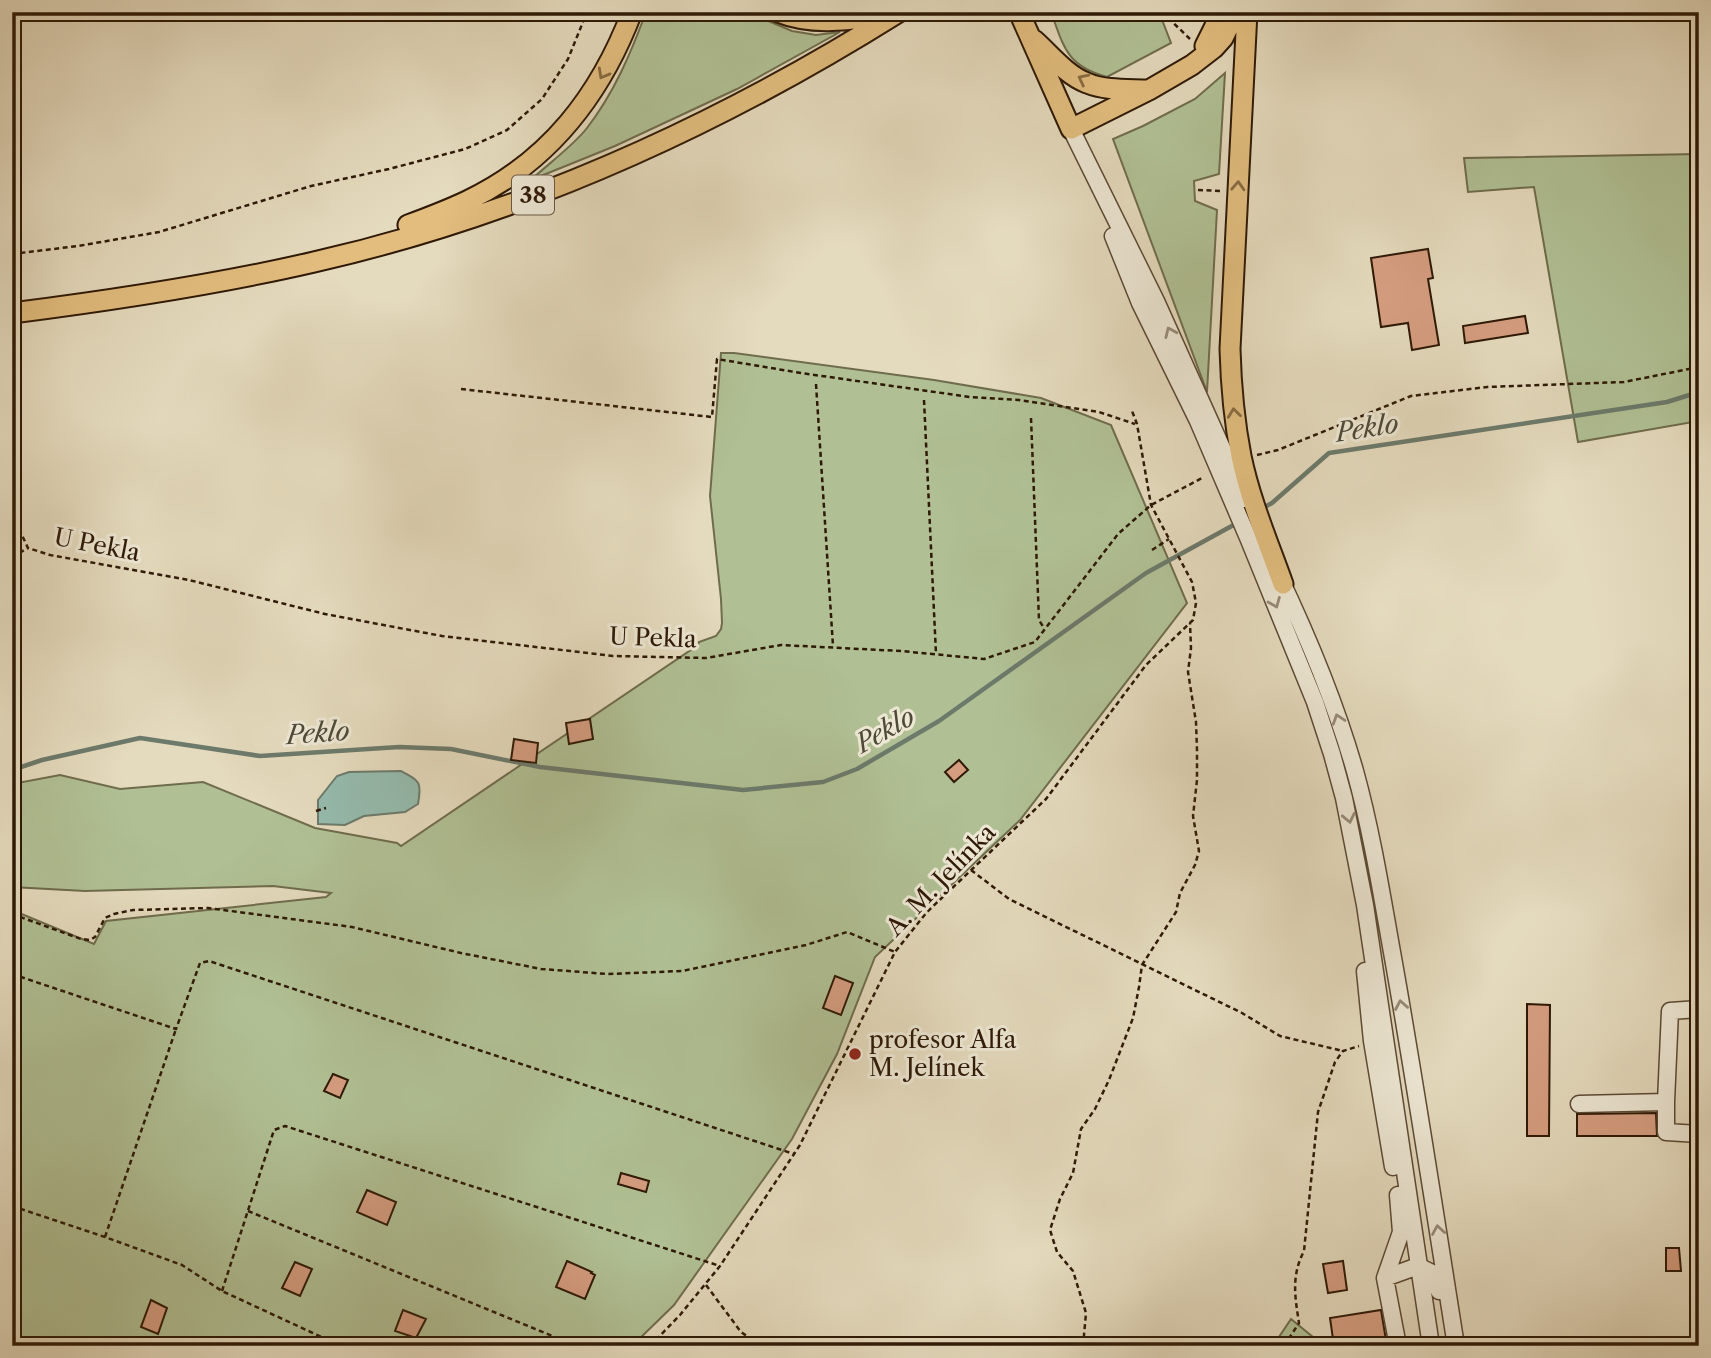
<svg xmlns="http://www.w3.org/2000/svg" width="1711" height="1358" font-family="'Libre Caslon Text',serif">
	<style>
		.green { fill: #b0c094; stroke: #6f6c4d; stroke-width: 2 }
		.water { fill: #95bbae; stroke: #6c7a6b; stroke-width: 2 }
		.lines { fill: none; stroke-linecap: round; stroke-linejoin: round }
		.stream { stroke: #6c7a6b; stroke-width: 4.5 }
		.building { fill: #d59d80; stroke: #2e1906; stroke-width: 2 }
		.minor-casing { stroke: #5c4934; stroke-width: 19 }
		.major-casing { stroke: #2e1906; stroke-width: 23 }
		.path { stroke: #2e1906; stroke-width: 2.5; stroke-dasharray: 5 3.5; stroke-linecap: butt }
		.minor { stroke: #ede7d4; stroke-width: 16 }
		.major { stroke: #e2bd7e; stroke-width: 19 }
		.oneway { stroke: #886b42 }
		.oneway2 { stroke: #978a77 }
		.poi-dot { fill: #8f2418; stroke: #ede7d4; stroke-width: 2.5 }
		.labels { text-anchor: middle; stroke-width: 6; stroke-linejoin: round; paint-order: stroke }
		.shield { fill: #ede7d4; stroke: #675744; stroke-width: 2 }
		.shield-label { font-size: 23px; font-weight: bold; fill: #2e1906 }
		.street-label { font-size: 24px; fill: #2e1906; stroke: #ede7d4 }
		.poi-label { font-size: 24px; fill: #2e1906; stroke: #ede7d4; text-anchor: start }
		.water-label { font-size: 26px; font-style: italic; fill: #4d4a38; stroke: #ede7d4 }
	</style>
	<rect width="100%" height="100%" fill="#e4dabd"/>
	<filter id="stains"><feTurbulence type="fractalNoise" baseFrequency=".00286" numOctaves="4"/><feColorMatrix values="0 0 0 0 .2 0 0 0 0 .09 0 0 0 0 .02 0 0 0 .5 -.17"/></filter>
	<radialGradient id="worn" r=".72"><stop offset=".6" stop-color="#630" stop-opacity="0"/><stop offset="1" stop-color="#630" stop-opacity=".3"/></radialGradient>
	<path class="green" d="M646,12H747L792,31L816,35L840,32L737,89L615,146L531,180C548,164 574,145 587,128C614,93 631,53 646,12Z
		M1051,12H1159L1171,43L1107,77C1067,66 1064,48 1051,12Z
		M1225,73L1219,174L1194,181L1195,201L1217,210L1207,392L1113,139L1143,126L1195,99Z
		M1699,154V421L1578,442L1534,187L1468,192L1464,158Z
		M721,353H734L934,380L1041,398L1111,425L1187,603L1020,820L875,957L837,1054L792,1139L674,1305L632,1346H12V910L94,944L106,921L326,897L331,893L273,886L85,891L12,887V784L60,775L120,789L203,782L315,828L397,843L401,846L698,645L699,642L716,636L721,629L722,623L721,599L710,496Z
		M1291,1319L1324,1346H1273Z"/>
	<path class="water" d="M401,771C420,781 422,782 418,804L405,812L364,816L345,825L318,824V800L337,776L349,772Z"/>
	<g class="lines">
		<path class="stream" d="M1261,509L1272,503L1329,453L1667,402L1699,392
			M12,770L42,760L140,738L260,756L399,747L451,749L540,767L743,790L823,782L857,769L939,721L1146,573L1239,522"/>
	</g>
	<path class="building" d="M1428,249L1433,278L1428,279L1439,345L1412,350L1408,323L1381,327L1371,258Z
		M1525,316L1528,333L1465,343L1463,326Z
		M590,719L593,739L569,744L566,723Z
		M514,739L538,743L536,763L511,760Z
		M959,760L968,770L954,782L945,772Z
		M835,976L853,983L841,1015L823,1008Z
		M1527,1004L1550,1005L1549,1136H1527Z
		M333,1074L348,1080L340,1098L324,1091Z
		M1656,1113L1657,1136H1577V1114Z
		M621,1173L649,1181L646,1192L618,1184Z
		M367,1190L396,1202L387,1225L357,1212Z
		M1666,1248H1679L1681,1271H1666Z
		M567,1261L592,1272L591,1273L595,1275L585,1299L556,1287Z
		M1343,1261L1347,1290L1328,1293L1323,1264Z
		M295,1262L312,1269L300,1296L282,1288Z
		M151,1300L167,1308L158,1334L141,1327Z
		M403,1310L426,1319L416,1338L395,1331Z
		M1381,1310L1387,1346H1334L1330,1318Z"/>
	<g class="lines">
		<g class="minor-casing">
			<path id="minor" d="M1071,129L1156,301L1245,499
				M1113,236L1140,303L1198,421L1249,540L1315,702L1332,754L1344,798L1365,905L1431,1346
				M1278,574C1309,639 1335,701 1355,771C1373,836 1383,903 1395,969C1417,1094 1436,1220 1456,1346
				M1365,971L1372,1041L1393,1167
				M1666,1102V1132L1699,1134
				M1579,1104L1666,1102L1670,1011L1699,1009
				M1398,1195L1401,1232L1385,1278L1398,1346
				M1385,1278L1418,1266L1434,1274L1439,1291"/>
		</g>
		<g class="major-casing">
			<path id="major" d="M778,12C815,27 853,19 891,14
				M1019,12L1071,129L1149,90L1192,65L1214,48L1223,38L1236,12
				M1247,12L1230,349C1231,385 1234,420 1241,456C1250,500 1268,542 1283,584
				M1034,40C1050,54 1066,75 1087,83C1106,91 1129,89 1149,90
				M1205,46L1214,28L1220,12
				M408,225C427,218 448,210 467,201C549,162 600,96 632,12
				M12,313C114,300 215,285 314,262C522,215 719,125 899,12"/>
		</g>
		<path class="path" d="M1162,12L1190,39
			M1198,190L1221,191
			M12,254L78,246L159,232L311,186L389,169L465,149L507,130L542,99L568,59L587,12
			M816,384L833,646
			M461,389L712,417L717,359L801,373L970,397L1019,400L1099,412L1135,424
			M924,400L936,654
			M1031,418L1039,620L1044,628
			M1257,455L1278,450L1411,396L1487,387L1624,382L1699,367
			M12,524L20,531L28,548L50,555L189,580L325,614L442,636L613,656L706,658L781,645L901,651L984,659L1035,642L1118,534L1151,505L1204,477
			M1152,550L1169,539
			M12,557L28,548
			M316,811L326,808
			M971,870L1009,899L1242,1013L1280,1036L1343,1051
			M12,914L81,939L90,940L95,937L105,918L114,914L133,910L208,908L352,927L461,953L541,969L608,974L682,971L806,945L847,932L895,952
			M12,974L176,1029L200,963L209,961L794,1154
			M12,1206L105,1237L182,1265L222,1291L341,1346
			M248,1211L567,1342L572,1346
			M105,1237L176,1029
			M706,1285L741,1332L761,1346
			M222,1291L274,1130L285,1126L720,1266
			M650,1346L680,1315L720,1266L800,1145L895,952L927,912L1046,799L1146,665L1193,620L1196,603L1192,582L1151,505L1137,424L1132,411
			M1083,1346L1086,1313L1073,1271L1057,1252L1050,1230L1060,1199L1073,1173L1081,1129L1095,1109L1109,1080L1133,1018L1139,987L1142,965L1176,912L1180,893L1195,865L1199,851L1193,816L1197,780V750L1196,722L1188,672L1191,648L1190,623
			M1284,1346L1299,1323C1295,1297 1291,1276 1304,1251L1318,1112L1335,1062L1343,1051L1359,1046"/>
		<use href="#minor" class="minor"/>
		<use href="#major" class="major"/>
	</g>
	<defs><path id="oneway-chevron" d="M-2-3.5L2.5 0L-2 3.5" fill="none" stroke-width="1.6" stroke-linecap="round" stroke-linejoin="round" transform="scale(1.75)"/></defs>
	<g class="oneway">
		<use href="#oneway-chevron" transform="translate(603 74) rotate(119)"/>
		<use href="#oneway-chevron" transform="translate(1083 79) rotate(-153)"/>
		<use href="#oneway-chevron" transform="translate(1238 186) rotate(-87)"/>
		<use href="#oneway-chevron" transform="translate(1234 413) rotate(-97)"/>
	</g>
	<g class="oneway2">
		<use href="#oneway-chevron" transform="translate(1170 332) rotate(-114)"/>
		<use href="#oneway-chevron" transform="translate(1275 603) rotate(68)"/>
		<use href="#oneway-chevron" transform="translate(1338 719) rotate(-108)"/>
		<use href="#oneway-chevron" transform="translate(1349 818) rotate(78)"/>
		<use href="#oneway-chevron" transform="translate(1401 1005) rotate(-100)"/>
		<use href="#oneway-chevron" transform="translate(1438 1230) rotate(-99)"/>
	</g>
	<circle class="poi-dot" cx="855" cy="1054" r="7"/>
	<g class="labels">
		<rect class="shield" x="512" y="175.5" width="42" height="39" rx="5"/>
		<g class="shield-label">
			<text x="533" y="203">38</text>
		</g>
		<g class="street-label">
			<text transform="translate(97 545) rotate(11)" y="8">U Pekla</text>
			<text transform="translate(653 638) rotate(2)" y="8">U Pekla</text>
			<text transform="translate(941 880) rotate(-46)" y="8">A. M. Jelínka</text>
		</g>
		<g class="poi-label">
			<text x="869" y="1048">profesor Alfa<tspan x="869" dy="28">M. Jelínek</tspan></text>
		</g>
		<g class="water-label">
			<text transform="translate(1367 428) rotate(-9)" y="9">Peklo</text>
			<text transform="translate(885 730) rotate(-30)" y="9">Peklo</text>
			<text transform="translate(318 733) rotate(-4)" y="9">Peklo</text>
		</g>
	</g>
	<rect width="1711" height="1358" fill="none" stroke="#e4dabd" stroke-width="42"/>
	<rect x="14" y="14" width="1683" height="1330" fill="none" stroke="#2e1906" stroke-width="3.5"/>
	<rect x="21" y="21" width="1669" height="1316" fill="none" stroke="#2e1906" stroke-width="2"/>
	<rect width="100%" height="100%" filter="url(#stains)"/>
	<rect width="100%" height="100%" fill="url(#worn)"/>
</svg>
